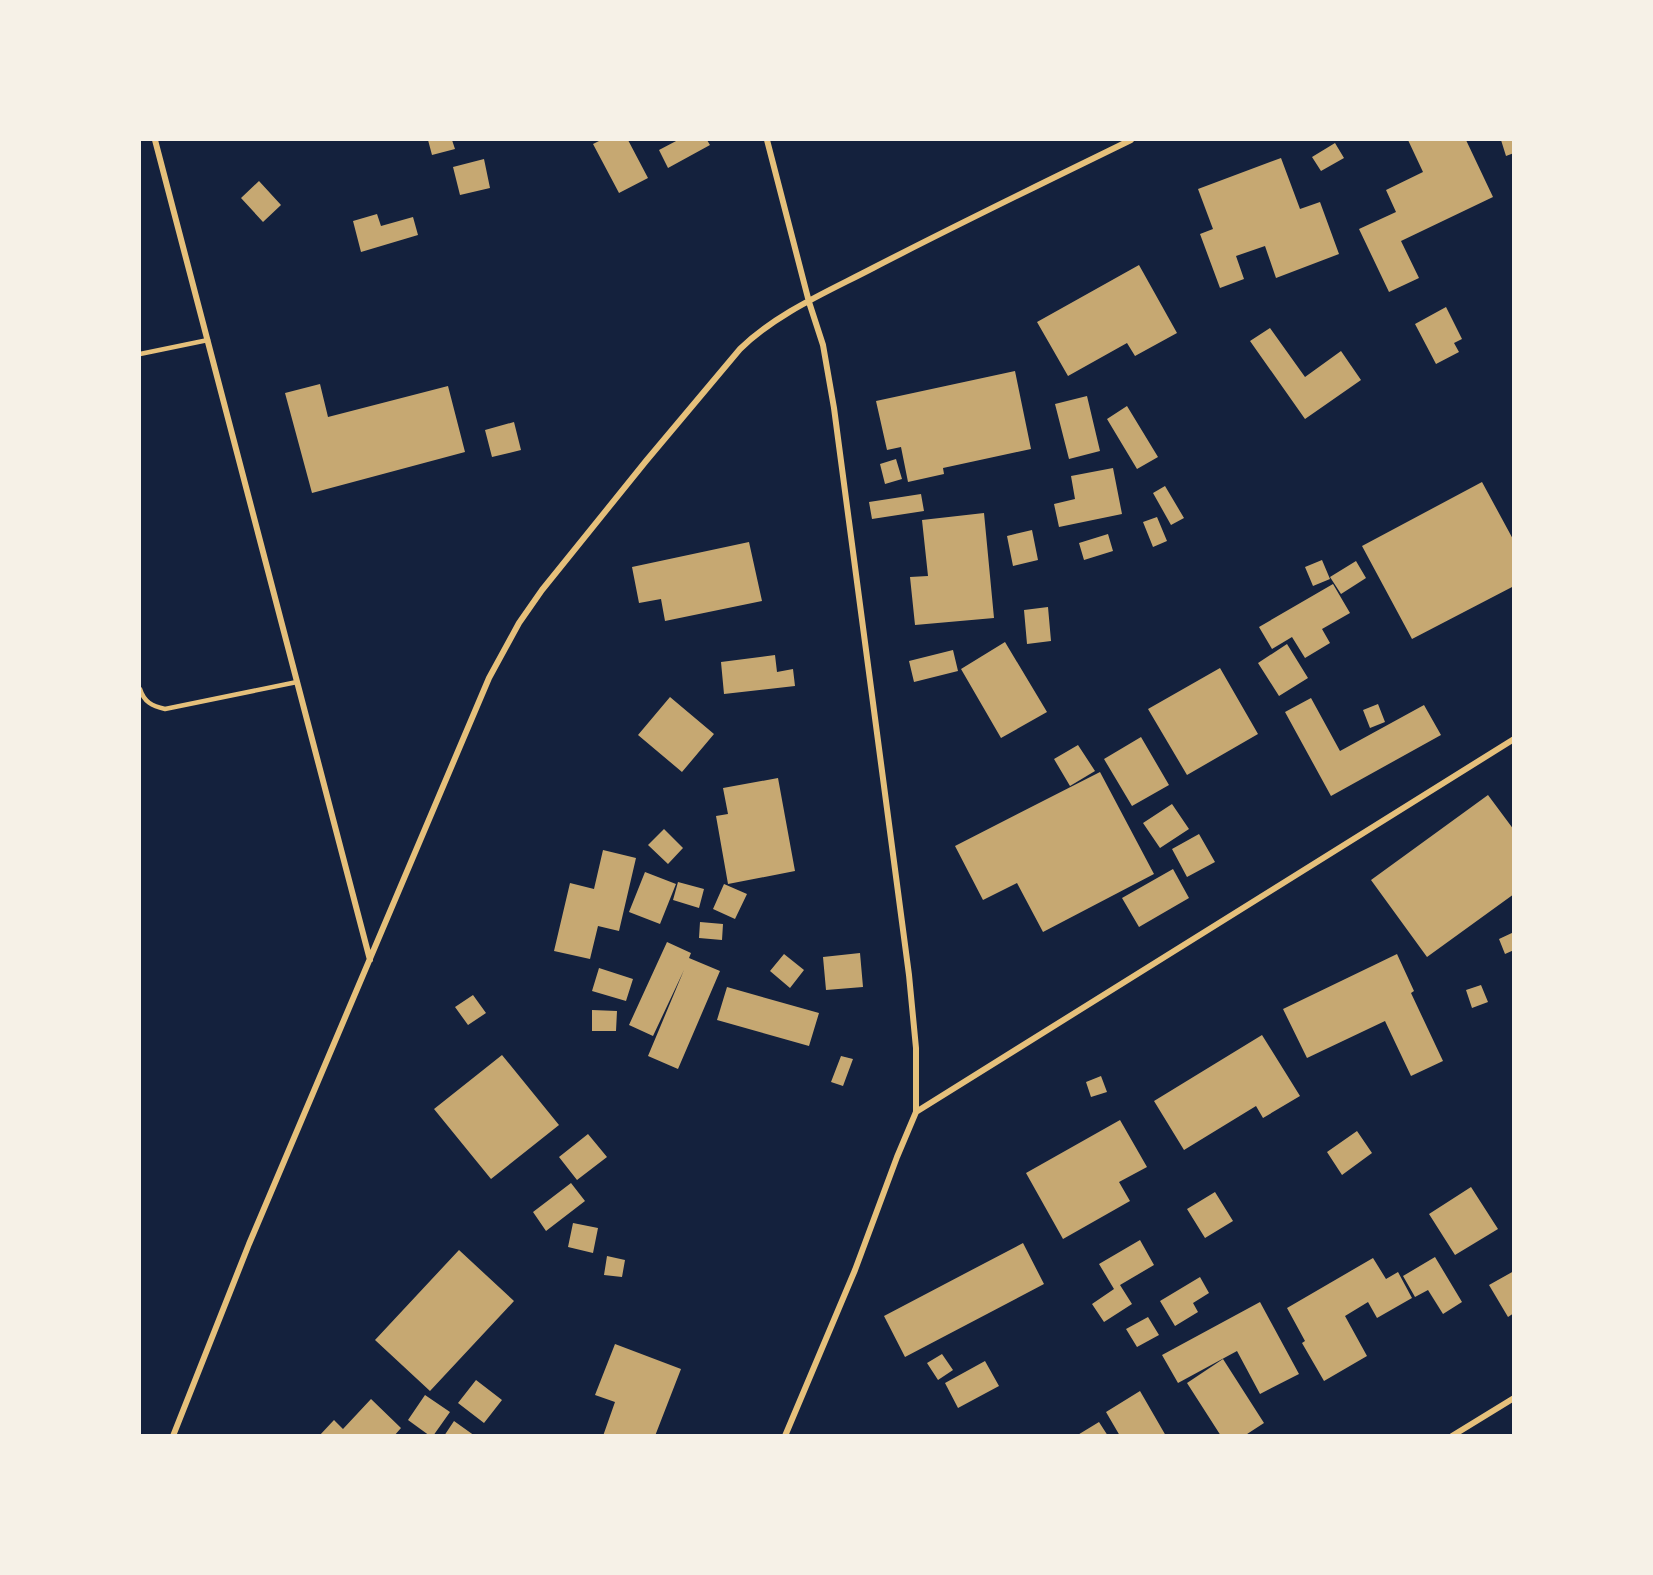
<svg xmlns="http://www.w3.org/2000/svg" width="1653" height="1575" font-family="'PT Sans Narrow',sans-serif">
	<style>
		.building { fill: #c6a872 }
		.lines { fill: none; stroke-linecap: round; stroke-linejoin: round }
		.service { stroke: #e5c07b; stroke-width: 4.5 }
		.minor { stroke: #e5c07b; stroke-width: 6 }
	</style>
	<rect width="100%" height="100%" fill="#14213d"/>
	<path class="building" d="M428,140H452L455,149L432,155Z
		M601,140H628L648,178L619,193L593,144Z
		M678,140H707L710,145L668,168L659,150Z
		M1408,140H1466L1493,197L1401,241L1419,278L1389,292L1359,229L1396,212L1386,190L1423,172Z
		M1501,140H1514V153L1506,156Z
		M1335,143L1344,158L1321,171L1312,157Z
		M1281,158L1300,209L1320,202L1339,254L1276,278L1265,246L1236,256L1244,279L1220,288L1200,234L1213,229L1198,189Z
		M484,159L490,188L460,195L453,167Z
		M259,181L281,205L263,222L241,198Z
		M377,214L381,226L413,217L418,235L361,252L353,221Z
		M1139,265L1177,333L1135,356L1127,343L1068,376L1037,322Z
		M1446,307L1462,339L1454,343L1459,352L1436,364L1415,324Z
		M1270,328L1305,377L1341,351L1361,380L1305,419L1250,341Z
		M1015,371L1031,449L943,468L944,474L908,482L901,447L887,450L876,401Z
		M320,384L328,417L448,386L465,452L312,493L285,393Z
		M1087,396L1100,451L1069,459L1055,404Z
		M1127,406L1158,457L1137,469L1107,419Z
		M514,422L521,450L492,457L485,430Z
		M896,459L902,479L885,484L880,464Z
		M1113,468L1122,514L1059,527L1054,504L1075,499L1071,476Z
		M1482,482L1514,541V586L1412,639L1362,546Z
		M1165,486L1184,518L1171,525L1153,493Z
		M921,494L924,511L872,519L869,502Z
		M984,513L994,618L915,625L910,577L928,576L922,520Z
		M1157,517L1167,541L1153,547L1143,522Z
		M1032,530L1038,560L1013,566L1007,536Z
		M1108,534L1113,551L1084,560L1079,543Z
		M749,542L762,601L665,621L661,599L639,603L632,567Z
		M1322,560L1330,579L1313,586L1305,567Z
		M1356,561L1366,578L1341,594L1330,577Z
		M1333,584L1350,613L1322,629L1330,643L1305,658L1292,637L1272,649L1259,627Z
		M1048,607L1051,641L1027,644L1024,610Z
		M1005,642L1047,712L1001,738L961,669Z
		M1287,644L1308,678L1279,696L1258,663Z
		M953,650L958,671L914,682L909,661Z
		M775,655L777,672L793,669L795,686L724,694L721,662Z
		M1220,668L1258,734L1187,775L1148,709Z
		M670,697L714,734L682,772L638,735Z
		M1311,698L1340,751L1424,705L1441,735L1331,796L1285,712Z
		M1378,704L1385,722L1370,728L1363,710Z
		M1141,737L1169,785L1132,806L1104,759Z
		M1078,745L1095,771L1070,786L1054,759Z
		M1100,772L1154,874L1043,932L1017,883L983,900L955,846Z
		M778,778L795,871L728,884L716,816L728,814L723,788Z
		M1488,795L1514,830V894L1427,957L1371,880Z
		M1172,804L1189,829L1160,848L1143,823Z
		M664,829L683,848L668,864L648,845Z
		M1199,834L1215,862L1187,877L1172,849Z
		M603,850L636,858L619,931L598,926L590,959L554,951L570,883L594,889Z
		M1173,869L1189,898L1139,927L1122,898Z
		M645,872L676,884L660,924L629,912Z
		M678,882L704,889L699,908L673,900Z
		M724,884L747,894L735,919L713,909Z
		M700,922L723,924L722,940L699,938Z
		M1514,932V950L1505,954L1499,939Z
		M667,942L691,953L689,958L720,971L678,1069L648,1056L684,970L653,1036L629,1025Z
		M860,953L863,987L826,990L823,957Z
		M784,954L804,970L790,988L770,971Z
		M1397,954L1414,991L1411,993L1443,1061L1411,1076L1385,1021L1307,1058L1283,1009Z
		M599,968L633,979L626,1001L592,991Z
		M1481,985L1488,1002L1472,1008L1466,990Z
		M727,987L819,1013L809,1046L717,1020Z
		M473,995L486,1013L468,1025L455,1007Z
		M592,1010L617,1011L616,1031H592Z
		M1262,1035L1300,1096L1263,1118L1256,1106L1184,1150L1154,1101Z
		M502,1055L559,1125L491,1179L434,1109Z
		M841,1056L853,1059L843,1086L831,1082Z
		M1101,1076L1107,1092L1091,1097L1086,1082Z
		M1120,1120L1147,1167L1119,1182L1130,1201L1063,1239L1026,1173Z
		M1357,1131L1372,1153L1342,1175L1327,1152Z
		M588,1134L607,1157L577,1180L559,1157Z
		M571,1183L585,1201L546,1231L533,1212Z
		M1471,1187L1498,1229L1455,1255L1429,1214Z
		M1215,1192L1233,1221L1205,1238L1187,1209Z
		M573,1223L598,1228L593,1253L568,1247Z
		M1140,1240L1154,1265L1120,1285L1132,1304L1104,1322L1092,1304L1114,1289L1099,1264Z
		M1023,1243L1044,1284L905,1357L884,1316Z
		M459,1250L514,1301L430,1391L375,1340Z
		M607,1256L625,1260L622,1277L604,1275Z
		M1435,1257L1462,1302L1443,1314L1428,1290L1415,1297L1403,1276Z
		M1373,1258L1386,1279L1398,1272L1412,1298L1377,1318L1368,1302L1345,1316L1367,1356L1324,1381L1302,1343L1305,1341L1287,1308Z
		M1514,1271V1313L1508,1317L1489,1285Z
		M1200,1277L1209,1293L1193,1303L1198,1312L1175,1326L1160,1301Z
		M1260,1302L1299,1374L1260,1394L1237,1351L1178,1383L1162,1355Z
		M1148,1317L1159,1335L1137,1347L1126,1329Z
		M615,1344L681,1369L655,1436H603L615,1402L595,1395Z
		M942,1354L953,1370L938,1380L927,1363Z
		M1223,1359L1264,1423L1244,1436H1221L1187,1383Z
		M985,1361L999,1386L958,1408L945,1383Z
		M476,1380L502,1400L484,1423L458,1403Z
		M1140,1391L1166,1436H1120L1106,1412Z
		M425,1395L450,1412L433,1436H430L408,1420Z
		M371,1399L401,1428L394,1436H319L334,1420L343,1429Z
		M454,1421L475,1436H444Z
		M1099,1422L1108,1436H1076Z"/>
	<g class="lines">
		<path class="service" d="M140,354L208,340
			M140,689C144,702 152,706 165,709L297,682"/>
		<path class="minor" d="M155,140L370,960
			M767,140L809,302L823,345L834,408L909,975L916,1048V1112L897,1157L855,1270L785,1436
			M916,1112L1514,739
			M173,1436L249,1244L489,678L519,623L542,590L646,461L740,349C777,313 827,292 873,268C958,224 1045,182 1131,140
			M1452,1436L1514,1398"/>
	</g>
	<rect width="1653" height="1575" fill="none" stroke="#f6f1e7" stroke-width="282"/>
</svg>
